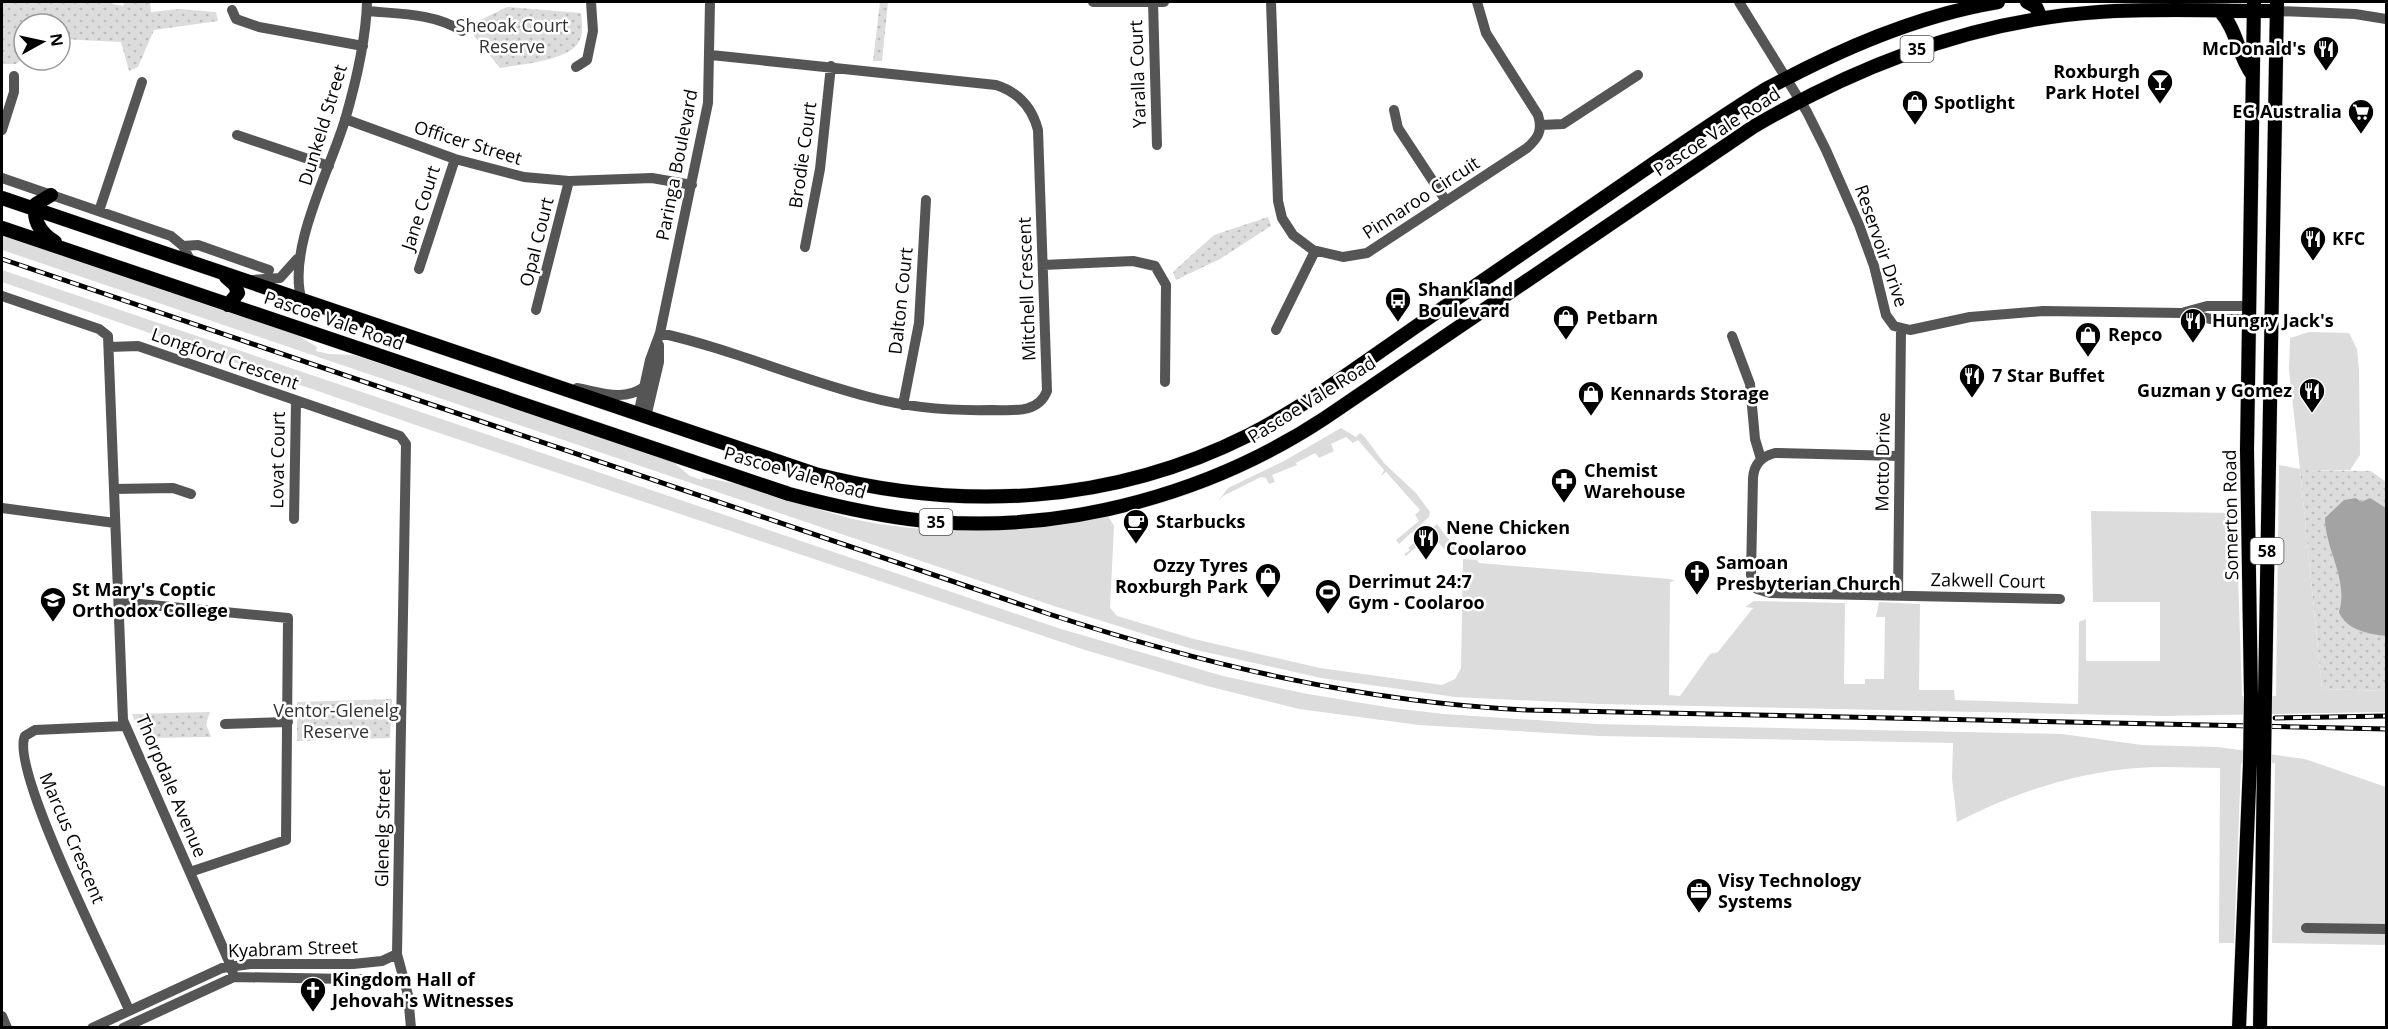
<svg xmlns="http://www.w3.org/2000/svg" width="2388" height="1029" font-family="'Open Sans',sans-serif">
	<style>
		.green { fill: #dcdcdc }
		.park { fill: url(#park-dots) }
		.water { fill: #a3a3a3 }
		.lines { fill: none; stroke-linecap: round; stroke-linejoin: round }
		.major-casing { stroke: #dbdbdb; stroke-width: 15 }
		.minor { stroke: #555; stroke-width: 10 }
		.major { stroke: #000; stroke-width: 14 }
		.rail-casing { stroke: #000; stroke-width: 5 }
		.rail { stroke: #fff; stroke-width: 3; stroke-dasharray: 9; stroke-linecap: butt }
		.major-bridge-casing { stroke: #dbdbdb; stroke-width: 15; stroke-linecap: butt }
		.major-bridge { stroke: #000; stroke-width: 14 }
		.labels { text-anchor: middle; stroke-width: 5; stroke-linejoin: round; paint-order: stroke }
		.shield { fill: #fff; stroke: #4c4c4c; stroke-width: 1.5 }
		.shield-label { font-size: 16px; font-weight: bold; fill: #000 }
		.park-label { font-size: 18px; fill: #333; stroke: #fff }
		.poi-label { font-size: 18px; font-weight: bold; fill: #000; stroke: #fff; text-anchor: start }
		.street-label { font-size: 18px; fill: #000; stroke: #fff }
	</style>
	<defs>
		<pattern id="park-dots" width="8" height="8" patternUnits="userSpaceOnUse" patternTransform="scale(1.5)"><rect width="8" height="8" fill="#dcdcdc"/><path d="M2 2h.1M6 6h.1" fill="none" stroke="#bbb" stroke-width="1.8" stroke-linecap="round"/></pattern>
	</defs>
	<rect width="100%" height="100%" fill="#fff"/>
	<path class="green" d="M2,235L297,335L317,347L316,351L329,354L354,355L672,461L690,476L702,480L703,478C754,484 803,507 853,519C936,537 1025,532 1108,516L1114,526L1110,608L1117,616L1194,639L1320,668L1442,685L1455,679L1461,668L1463,559L1477,560L1479,563L1670,579L1675,581L1670,582L1669,695L1680,696L1710,654L1718,652L1753,608L1745,607L1754,601L1845,603L1844,684H1865V679H1884L1885,617H1876L1879,602L1920,604L1919,690H1954L1955,700L2078,704L2079,622L2086,619V661H2160V602H2093L2091,511L2236,513L2242,696H2276L2279,465L2300,469L2289,370L2290,338L2309,332L2349,333L2357,349L2359,370L2360,455L2350,470H2300L2322,689L2386,691V712L2164,716L1599,704L1455,697L1321,678L1192,649L1057,607L2,250Z
		M2,270L1061,629L1223,676L1308,694L1392,708L1444,714L1596,724L2062,734L2142,745L2218,747L2305,759L2386,787V945L2272,943L2275,763L2241,764L2234,943H2219L2220,768C2192,768 2164,766 2137,768C2073,773 2014,793 1957,822L1952,778L1953,743L1600,736L1419,725L1299,709L1207,686L1085,650L436,432L2,282Z
		M1341,428L1356,437L1360,433L1364,436L1384,463L1416,493L1430,512L1429,517L1399,544L1396,540L1419,521L1415,515L1420,510L1386,472L1381,476L1384,470L1358,440L1353,443L1346,437L1331,444L1334,451L1319,458L1315,453L1296,463L1297,465L1272,475L1275,482L1269,484L1266,478L1261,477L1223,496L1218,501L1228,488L1284,461Z
		M1437,524L1455,548L1452,558L1431,534L1406,556L1404,554L1410,550L1408,548Z"/>
	<path class="park" d="M2,2H104L123,6L125,2H150L151,12L179,9L216,12L218,21L154,30L138,67L129,71L121,42L60,39V24H24V58L16,64H4L2,61Z
		M880,2H888L882,61H873Z
		M507,7L581,13C582,20 583,30 581,37C575,61 521,64 500,68L474,36V23Z
		M1268,217L1271,226L1220,259L1176,280L1173,272L1214,235Z
		M2300,470L2371,471L2386,482V691L2322,689Z
		M392,699L390,738L297,741V702Z
		M210,712L206,724L211,737L142,738L132,714Z"/>
	<path class="water" d="M2356,498L2361,502L2370,498L2386,508V636C2369,634 2346,630 2339,612C2349,580 2325,549 2325,518L2344,500Z"/>
	<g class="lines">
		<g class="major-casing">
			<path id="major" d="M2027,2L2036,7L2041,18
				M2220,11C2237,30 2238,55 2252,74
				M51,195L36,204C32,221 41,233 55,242
				M2,198L815,474C962,512 1112,504 1249,435C1311,403 1367,360 1424,321C1492,274 1560,228 1628,181C1673,150 1719,118 1766,89C1839,50 1915,16 1998,2
				M2,228L789,494C838,507 886,518 936,522C1072,532 1213,492 1325,418L1753,127C1860,64 1974,20 2099,12C2158,8 2218,11 2277,11
				M226,277L235,285L238,293L228,305
				M2251,696L2247,450L2254,2
				M2265,696L2277,2
				M2239,1028L2250,763
				M2260,1028L2264,763"/>
		</g>
		<path class="minor" d="M1093,2H1164
			M1153,2L1157,145
			M1271,2L1278,201L1282,218L1293,235L1313,250L1343,257L1367,253L1527,148C1538,138 1543,131 1538,115L1486,33L1477,2
			M1739,2L1807,112L1826,150L1859,225L1874,266L1886,315L1894,326L1910,330L1970,317L2043,311L2182,313L2211,319H2249
			M232,10L236,19L259,27L363,46
			M367,11C398,14 434,13 462,31
			M2277,11L2355,14L2386,19
			M576,67L587,60L593,31L591,2
			M1394,110L1398,128L1446,201
			M345,119L455,159L524,177L569,181L652,178L692,185
			M1541,125L1563,124L1638,75
			M2,130L14,92V76
			M237,135L329,166
			M2,178L171,236L183,246L191,262
			M99,211L142,82
			M183,246L198,245L269,270
			M805,247L820,169L831,66
			M1043,265L1133,261L1155,266L1166,285L1165,382
			M419,269L455,159
			M252,280L280,278L297,259
			M2,296L99,329L108,336L123,720L231,966L234,977
			M302,301C286,251 330,170 345,120C356,82 366,41 367,2
			M536,310L569,181
			M2185,312L2207,306H2249
			M1276,330L1315,251
			M660,333C731,349 799,379 869,397C910,408 950,411 992,410C1013,410 1038,414 1047,391L1038,130C1032,107 1018,92 996,85L711,55
			M1732,336L1750,384L1755,439L1761,459
			M109,347L138,346L400,436L406,444L397,954L408,995L411,1028
			M577,388C599,392 624,402 644,387
			M903,405L919,323L926,200
			M638,415L650,360L660,333L708,103L710,2
			M646,417L659,362V345
			M1899,456L1775,453C1762,456 1754,464 1753,478L1751,575L1757,589L1770,593L2060,599
			M114,489L173,488L191,494
			M2,508L115,523
			M294,519L296,401
			M1898,596L1901,330
			M119,602L288,618L286,840L190,872
			M225,724L288,722
			M124,726L35,730L25,736C9,768 111,968 129,1010
			M2306,928L2386,929
			M2,1016L7,1028
			M92,1028L222,968L250,964H353L382,961L397,954
			M123,1028L234,977L403,980"/>
		<use href="#major" class="major"/>
		<g class="rail-casing">
			<path id="rail" d="M2,259L1049,614C1205,665 1362,702 1527,710L2386,729
				M2275,718L2386,716"/>
		</g>
		<use href="#rail" class="rail"/>
		<g class="major-bridge-casing">
			<path id="major-bridge" d="M2250,763L2251,696
				M2264,763L2265,696"/>
		</g>
		<use href="#major-bridge" class="major-bridge"/>
	</g>
	<defs>
		<g id="restaurant-pin" transform="scale(1.35)"><path d="M0 17L-7.5 6A9.5 9.5 0 1 1 7.5 6Z" fill="#000" stroke="#fff"/><path d="M-5-6h1v4h1v-4h1v4h1v-4h1v5L-1.5 .5V6h-2V.5L-5-1ZM5-6V6H3V1.5H1.5Q1.5-4 5-6Z" fill="#fff"/></g>
		<g id="bar-pin" transform="scale(1.35)"><path d="M0 17L-7.5 6A9.5 9.5 0 1 1 7.5 6Z" fill="#000" stroke="#fff"/><path d="M-6-5H6L.8 .8V4.5H3.5V6h-7V4.5H-.8V.8Z" fill="#fff"/></g>
		<g id="shop-pin" transform="scale(1.35)"><path d="M0 17L-7.5 6A9.5 9.5 0 1 1 7.5 6Z" fill="#000" stroke="#fff"/><path d="M-5-2.5h2.3a2.7 3.5 0 0 1 5.4 0H5L5.5 6h-11ZM-1.5-2.5h3a1.5 2.3 0 0 0-3 0Z" fill="#fff"/></g>
		<g id="supermarket-pin" transform="scale(1.35)"><path d="M0 17L-7.5 6A9.5 9.5 0 1 1 7.5 6Z" fill="#000" stroke="#fff"/><path d="M-6-5.5h2.5l.6 2H6L4.5 2H-2.5L-4.4-4H-6ZM-1.5 3.2a1.3 1.3 0 1 0 .1 0ZM3 3.2a1.3 1.3 0 1 0 .1 0Z" fill="#fff"/></g>
		<g id="bus-pin" transform="scale(1.35)"><path d="M0 17L-7.5 6A9.5 9.5 0 1 1 7.5 6Z" fill="#000" stroke="#fff"/><path d="M-5-6H5V4H4V6H2V4H-2V6H-4V4H-5ZM-3.5-4V0h7V-4ZM-3.5 1.2v1.5H-2V1.2ZM2 1.2v1.5H3.5V1.2Z" fill="#fff"/></g>
		<g id="pharmacy-pin" transform="scale(1.35)"><path d="M0 17L-7.5 6A9.5 9.5 0 1 1 7.5 6Z" fill="#000" stroke="#fff"/><path d="M-2-6h4v4h4v4h-4v4h-4v-4h-4v-4h4Z" fill="#fff"/></g>
		<g id="cafe-pin" transform="scale(1.35)"><path d="M0 17L-7.5 6A9.5 9.5 0 1 1 7.5 6Z" fill="#000" stroke="#fff"/><path d="M-5.5-4.5H6V0H3Q3 3.5 0 3.5H-2.5Q-5.5 3.5-5.5 0ZM3-3.2v2h1.7v-2ZM-6 4.5H4V6H-6Z" fill="#fff"/></g>
		<g id="church-pin" transform="scale(1.35)"><path d="M0 17L-7.5 6A9.5 9.5 0 1 1 7.5 6Z" fill="#000" stroke="#fff"/><path d="M-1.2-6h2.4v3.5h3.3v2.4h-3.3V6h-2.4V-.1h-3.3v-2.4h3.3Z" fill="#fff"/></g>
		<g id="stadium-pin" transform="scale(1.35)"><path d="M0 17L-7.5 6A9.5 9.5 0 1 1 7.5 6Z" fill="#000" stroke="#fff"/><path d="M0-5a6.5 5 0 1 0 0 10a6.5 5 0 1 0 0-10ZM-3.5-1.8h7v3.6h-7Z" fill="#fff"/></g>
		<g id="school-pin" transform="scale(1.35)"><path d="M0 17L-7.5 6A9.5 9.5 0 1 1 7.5 6Z" fill="#000" stroke="#fff"/><path d="M0-5L7-2L0 1L-7-2ZM-4 1L0 2.5L4 1V4Q0 6-4 4Z" fill="#fff"/></g>
		<g id="office-pin" transform="scale(1.35)"><path d="M0 17L-7.5 6A9.5 9.5 0 1 1 7.5 6Z" fill="#000" stroke="#fff"/><path d="M-6-3h4V-5.5h4V-3h4V5H-6ZM-1-4.5V-3h2v-1.5ZM-6 0V1H6V0Z" fill="#fff"/></g>
	</defs>
	<g fill-rule="evenodd">
		<use href="#restaurant-pin" x="2326" y="49"/>
		<use href="#bar-pin" x="2160" y="82"/>
		<use href="#shop-pin" x="1915" y="103"/>
		<use href="#supermarket-pin" x="2361" y="112"/>
		<use href="#restaurant-pin" x="2313" y="239"/>
		<use href="#bus-pin" x="1398" y="300"/>
		<use href="#shop-pin" x="1566" y="318"/>
		<use href="#restaurant-pin" x="2193" y="321"/>
		<use href="#shop-pin" x="2088" y="335"/>
		<use href="#restaurant-pin" x="1972" y="376"/>
		<use href="#restaurant-pin" x="2312" y="391"/>
		<use href="#shop-pin" x="1591" y="394"/>
		<use href="#pharmacy-pin" x="1564" y="481"/>
		<use href="#cafe-pin" x="1136" y="522"/>
		<use href="#restaurant-pin" x="1426" y="538"/>
		<use href="#church-pin" x="1697" y="573"/>
		<use href="#shop-pin" x="1268" y="576"/>
		<use href="#stadium-pin" x="1328" y="592"/>
		<use href="#school-pin" x="53" y="600"/>
		<use href="#office-pin" x="1699" y="891"/>
		<use href="#church-pin" x="313" y="990"/>
	</g>
	<g class="labels">
		<g class="shield">
			<rect x="1900.5" y="36" width="33" height="26" rx="4.5"/>
			<rect x="919.5" y="509" width="33" height="26" rx="4.5"/>
			<rect x="2250.5" y="538" width="33" height="26" rx="4.5"/>
		</g>
		<g class="shield-label">
			<text x="1917" y="55">35</text>
			<text x="936" y="528">35</text>
			<text x="2267" y="557">58</text>
		</g>
		<g class="park-label">
			<text x="512" y="32">Sheoak Court<tspan x="512" dy="21">Reserve</tspan></text>
			<text x="336" y="717">Ventor-Glenelg<tspan x="336" dy="21">Reserve</tspan></text>
		</g>
		<g class="poi-label">
			<text x="2306" y="55" text-anchor="end">McDonald's</text>
			<text x="2140" y="78" text-anchor="end">Roxburgh<tspan x="2140" dy="21">Park Hotel</tspan></text>
			<text x="1934" y="109">Spotlight</text>
			<text x="2342" y="118" text-anchor="end">EG Australia</text>
			<text x="2332" y="245">KFC</text>
			<text x="1418" y="296">Shankland<tspan x="1418" dy="21">Boulevard</tspan></text>
			<text x="1586" y="324">Petbarn</text>
			<text x="2212" y="327">Hungry Jack's</text>
			<text x="2108" y="341">Repco</text>
			<text x="1992" y="382">7 Star Buffet</text>
			<text x="2292" y="397" text-anchor="end">Guzman y Gomez</text>
			<text x="1610" y="400">Kennards Storage</text>
			<text x="1584" y="477">Chemist<tspan x="1584" dy="21">Warehouse</tspan></text>
			<text x="1156" y="528">Starbucks</text>
			<text x="1446" y="534">Nene Chicken<tspan x="1446" dy="21">Coolaroo</tspan></text>
			<text x="1716" y="569">Samoan<tspan x="1716" dy="21">Presbyterian Church</tspan></text>
			<text x="1248" y="572" text-anchor="end">Ozzy Tyres<tspan x="1248" dy="21">Roxburgh Park</tspan></text>
			<text x="1348" y="588">Derrimut 24:7<tspan x="1348" dy="21">Gym - Coolaroo</tspan></text>
			<text x="72" y="596">St Mary's Coptic<tspan x="72" dy="21">Orthodox College</tspan></text>
			<text x="1718" y="887">Visy Technology<tspan x="1718" dy="21">Systems</tspan></text>
			<text x="332" y="986">Kingdom Hall of<tspan x="332" dy="21">Jehovah's Witnesses</tspan></text>
		</g>
		<g class="street-label">
			<text transform="translate(1138 74) rotate(-92)" y="6">Yaralla Court</text>
			<text transform="translate(323 125) rotate(-73)" y="6">Dunkeld Street</text>
			<text transform="translate(1717 132) rotate(-33)" y="6">Pascoe Vale Road</text>
			<text transform="translate(468 143) rotate(17)" y="6">Officer Street</text>
			<text transform="translate(803 155) rotate(-82)" y="6">Brodie Court</text>
			<text transform="translate(677 165) rotate(-79)" y="6">Paringa Boulevard</text>
			<text transform="translate(1421 198) rotate(-33)" y="6">Pinnaroo Circuit</text>
			<text transform="translate(421 208) rotate(-72)" y="6">Jane Court</text>
			<text transform="translate(537 242) rotate(-76)" y="6">Opal Court</text>
			<text transform="translate(1881 246) rotate(71)" y="6">Reservoir Drive</text>
			<text transform="translate(1027 289) rotate(-92)" y="6">Mitchell Crescent</text>
			<text transform="translate(901 301) rotate(-84)" y="6">Dalton Court</text>
			<text transform="translate(334 321) rotate(19)" y="6">Pascoe Vale Road</text>
			<text transform="translate(225 359) rotate(19)" y="6">Longford Crescent</text>
			<text transform="translate(1312 400) rotate(-32)" y="6">Pascoe Vale Road</text>
			<text transform="translate(278 460) rotate(-89)" y="6">Lovat Court</text>
			<text transform="translate(1883 462) rotate(-89)" y="6">Motto Drive</text>
			<text transform="translate(795 473) rotate(16)" y="6">Pascoe Vale Road</text>
			<text transform="translate(2231 515) rotate(-91)" y="6">Somerton Road</text>
			<text transform="translate(1988 581) rotate(1)" y="6">Zakwell Court</text>
			<text transform="translate(171 786) rotate(67)" y="6">Thorpdale Avenue</text>
			<text transform="translate(383 828) rotate(-89)" y="6">Glenelg Street</text>
			<text transform="translate(72 838) rotate(67)" y="6">Marcus Crescent</text>
			<text transform="translate(293 949) rotate(-2)" y="6">Kyabram Street</text>
		</g>
	</g>
	<rect width="2388" height="1029" fill="none" stroke="#000000" stroke-width="6"/>
	<g transform="translate(42 42) rotate(82)"><circle r="28" fill="#ffffff" stroke="#999999" stroke-width="1.5"/>
	<path d="M0-4.5L10 22L0 15L-10 22Z" fill="#000000"/>
	<text y="-9" font-size="16" font-weight="bold" text-anchor="middle" fill="#000000">N</text>
	</g>
</svg>
